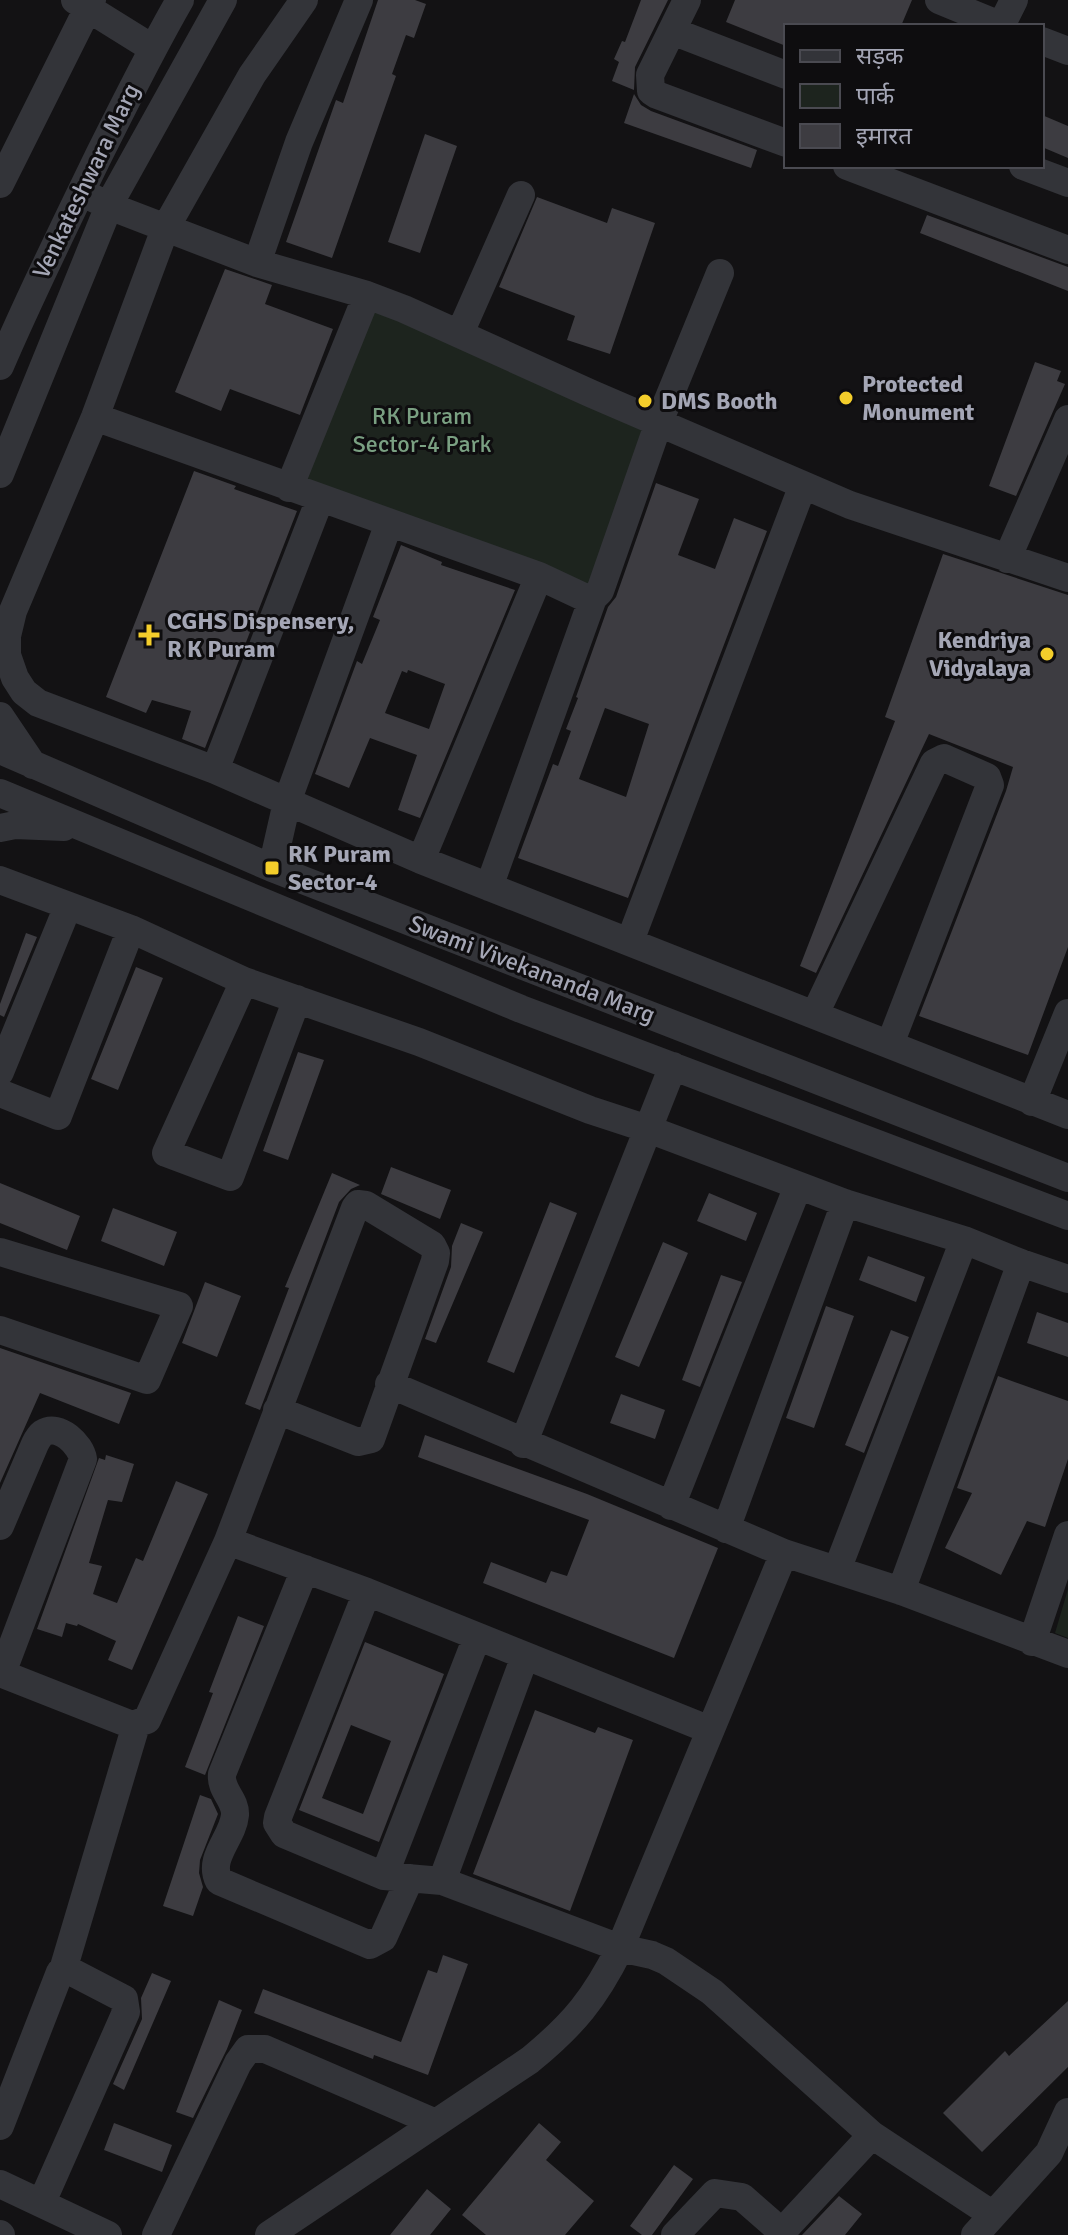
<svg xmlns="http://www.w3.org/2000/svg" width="1068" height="2235" font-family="Signika,'Noto Sans Devanagari',sans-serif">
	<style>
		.green { fill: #1d241e }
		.building { fill: #3d3c41; fill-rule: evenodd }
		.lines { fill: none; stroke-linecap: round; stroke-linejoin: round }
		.minor { stroke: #333439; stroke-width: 28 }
		.poi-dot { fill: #f4ce2b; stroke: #0e0d0f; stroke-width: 3 }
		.labels { text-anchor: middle; stroke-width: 6; stroke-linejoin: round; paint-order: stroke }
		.street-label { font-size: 24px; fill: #a4a6b5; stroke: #0e0d0f }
		.poi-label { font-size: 24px; font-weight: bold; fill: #a4a6b5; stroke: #0e0d0f; text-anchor: start }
		.park-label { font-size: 24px; fill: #7aa082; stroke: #0e0d0f }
	</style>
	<rect width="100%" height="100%" fill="#131214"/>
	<path class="green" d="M367,295L656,430L593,598L289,488Z
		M1068,1589V1638L1055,1633Z"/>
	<path class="building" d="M378,0H415L426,4L414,38L406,35L392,74L396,76L332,258L286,242L336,100L343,103Z
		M641,0H668L635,67L634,90L612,81L619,62L614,59L622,41L625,42Z
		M735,0H912L901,26H786V46L726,22Z
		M634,94L641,105L651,111L757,150L751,168L624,123Z
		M1042,115L1068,126V158L1042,147Z
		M425,134L457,146L420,253L388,242Z
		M537,197L607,223L612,208L655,223L610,354L567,340L575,316L499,287Z
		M927,215L1068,267V291L920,233Z
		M225,269L272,285L265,304L333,329L300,415L230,389L221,411L175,392Z
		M1035,362L1061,371L1057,381L1065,384L1016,496L989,486Z
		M194,471L236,486L234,489L297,511L205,748L182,739L191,711L152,700L146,713L106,697Z
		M656,483L699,499L678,555L715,569L734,518L767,531L628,898L518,858L553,764L558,766L571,731L566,729L578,698L576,697L608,607L616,597ZM605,708L649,724L626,797L579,779Z
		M401,545L442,562L441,565L515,590L420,818L398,810L417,755L370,738L349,788L315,774L357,661L362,664L380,620L373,617ZM408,670L445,684L429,729L385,713L402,671L407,673Z
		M943,554L1068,595V947L1028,1055L919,1016L1006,791L1013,767L929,734L816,973L800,966L895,721L885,717Z
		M26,933L37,937L4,1017L0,1015V1004Z
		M136,967L163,978L118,1090L91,1079Z
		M298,1052L324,1060L288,1160L263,1151Z
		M391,1167L451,1190L440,1219L381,1194Z
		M332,1173L360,1185L351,1189L339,1202L260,1410L245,1404L289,1288L285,1287Z
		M0,1183L80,1216L67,1250L0,1223Z
		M709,1193L757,1213L746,1241L697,1221Z
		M550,1202L577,1213L514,1373L487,1362Z
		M113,1208L177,1232L164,1266L101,1241Z
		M461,1223L483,1232L436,1343L425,1339L451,1267L452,1246Z
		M663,1242L688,1253L639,1367L615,1357Z
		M868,1256L925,1277L916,1302L859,1280Z
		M721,1275L742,1282L700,1387L682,1380Z
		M205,1282L241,1296L217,1357L182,1343Z
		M826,1306L854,1316L814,1428L786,1418Z
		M1037,1312L1068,1323V1357L1027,1343Z
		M891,1330L909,1337L864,1453L845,1445Z
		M0,1348L131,1393L119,1424L40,1393L0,1483Z
		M998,1376L1068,1401V1459L1045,1527L1027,1521L1001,1575L945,1548L972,1493L957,1488Z
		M621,1394L665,1410L655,1439L610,1423Z
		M425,1435L587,1494L718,1548L674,1658L483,1583L491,1562L546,1583L551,1571L567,1576L589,1520L418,1457Z
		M106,1455L134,1464L122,1502L108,1500L89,1563L102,1566L93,1594L117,1603L136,1558L143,1561L176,1481L208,1494L132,1670L108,1660L116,1641L78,1624L77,1626L66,1623L62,1637L37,1629L99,1458L105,1460Z
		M238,1616L264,1626L205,1775L185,1767L213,1693L209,1692Z
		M365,1642L444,1674L379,1842L299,1810ZM351,1725L391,1741L363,1814L322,1798Z
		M535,1710L595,1733L598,1727L633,1740L570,1911L473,1874Z
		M200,1795L211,1799L218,1814L200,1860L199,1873L203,1887L193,1916L163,1906Z
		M443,1955L468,1964L428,2075L374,2055L373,2059L254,2013L263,1989L401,2042L428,1970L437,1973Z
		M152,1973L171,1981L124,2090L113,2084L142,2019L141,1998Z
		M219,2000L242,2010L227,2049L193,2118L176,2112Z
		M1068,2001V2067L982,2152L943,2113L1005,2051L1009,2056Z
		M114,2123L172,2145L162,2172L104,2150Z
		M539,2123L561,2142L546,2160L594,2201L565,2235H486L462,2215Z
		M674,2165L693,2179L652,2235H642L630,2226Z
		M427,2189L451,2209L430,2235H390Z
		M839,2196L862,2214L845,2235H802Z"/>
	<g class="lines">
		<path class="minor" d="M75,0L152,48
			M304,0L252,75L165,229L95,417L13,611L7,636V655L15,678L24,692L38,703L215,770L421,860L1068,1115
			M687,0L650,75L651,91L657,95L786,143
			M939,0L1002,26
			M1001,26L1014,0
			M672,31L786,75
			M1042,41L1068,51
			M847,166L1068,250
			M1023,166L1068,183
			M0,184L92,0
			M81,192L109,206L257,263L367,295L404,309L592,394L850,505L1068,578
			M257,263L299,142L359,0
			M460,333L521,195
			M0,366C30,296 64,227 97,159C124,105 150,52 180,0
			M95,417L539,576L588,599L593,598L600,591L659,422L720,273
			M0,474L111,201L223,0
			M289,488L367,295
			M1007,559L1068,419
			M0,716L33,765
			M0,750L272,868L1068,1178
			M215,770L320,499
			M0,793L521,1009L1068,1216
			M0,828L15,825L64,827
			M421,860L539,576
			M272,868L287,802L389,523
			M0,880L131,929L244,981L419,1042L590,1110L648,1129L845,1203L964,1240L1021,1263L1068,1279
			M489,887L593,598
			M630,941L803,485
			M244,981L166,1153L230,1177L297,999
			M815,1014L934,763L944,758L987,777L990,785L890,1044
			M0,1072L68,906
			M0,1093L58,1116L131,929
			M1032,1102L1068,1013
			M0,1252L179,1306L147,1380L0,1330
			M389,1384L784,1553L901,1591L1068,1654
			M523,1444L673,1066
			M671,1506L798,1186
			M0,1526L35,1444C37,1440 39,1436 43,1433C59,1423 81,1445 83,1459L2,1673
			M726,1529L845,1203
			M228,1541L367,1592L710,1730
			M305,1569L222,1774C220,1791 236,1799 235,1815C233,1838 207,1858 219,1881L370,1945L383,1938L410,1878
			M837,1570L964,1240
			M901,1591L1021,1263
			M367,1592L278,1817L277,1823L284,1834L384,1876L442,1881L620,1948L652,1955L666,1961L712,1992L872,2135L993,2215
			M1032,1642L1068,1535
			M0,1673L132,1725L147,1720L228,1541L355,1208L358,1204L366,1205L432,1245L436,1253L435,1261L371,1439L358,1442L277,1410
			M384,1876L477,1637
			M442,1881L525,1656
			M63,1970L136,1725
			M0,2126L60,1972H72L124,1999L126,2012L42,2202
			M0,2184L108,2235
			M0,2234L1,2235
			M156,2235L238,2063L248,2049H265L436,2123
			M269,2235L530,2060C574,2024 595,1998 620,1948L784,1553
			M675,2235L715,2193L742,2197L782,2232
			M779,2235L872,2135
			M975,2235L1049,2153L1068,2112"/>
	</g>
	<g class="poi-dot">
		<circle cx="846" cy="398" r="8"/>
		<circle cx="645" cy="401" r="8"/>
		<path d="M145 623h8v8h8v8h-8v8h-8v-8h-8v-8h8z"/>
		<circle cx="1047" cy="654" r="8"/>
		<rect x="264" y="860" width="16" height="16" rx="4"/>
	</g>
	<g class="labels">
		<g class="street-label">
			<text transform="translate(86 181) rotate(-64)" y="8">Venkateshwara Marg</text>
			<text transform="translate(532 969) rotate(21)" y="8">Swami Vivekananda Marg</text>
		</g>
		<g class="poi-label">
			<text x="862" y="392">Protected<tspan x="862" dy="28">Monument</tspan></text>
			<text x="661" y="409">DMS Booth</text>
			<text x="167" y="629">CGHS Dispensery,<tspan x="167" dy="28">R K Puram</tspan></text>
			<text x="1031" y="648" text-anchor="end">Kendriya<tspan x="1031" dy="28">Vidyalaya</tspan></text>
			<text x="288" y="862">RK Puram<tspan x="288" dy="28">Sector-4</tspan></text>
		</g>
		<g class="park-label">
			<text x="422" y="424">RK Puram<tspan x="422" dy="28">Sector-4 Park</tspan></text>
		</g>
	</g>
	<rect x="784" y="24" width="260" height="144" fill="#0e0d0f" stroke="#4a4a51" stroke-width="2"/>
	<rect x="800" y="50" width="40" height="12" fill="#333439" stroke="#4a4a51" stroke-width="2"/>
	<text x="856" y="64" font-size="24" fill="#a4a6b5">सड़क</text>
	<rect x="800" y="84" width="40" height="24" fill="#1d241e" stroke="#4a4a51" stroke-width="2"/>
	<text x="856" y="104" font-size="24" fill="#a4a6b5">पार्क</text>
	<rect x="800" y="124" width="40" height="24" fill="#3d3c41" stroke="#4a4a51" stroke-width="2"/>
	<text x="856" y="144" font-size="24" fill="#a4a6b5">इमारत</text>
</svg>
